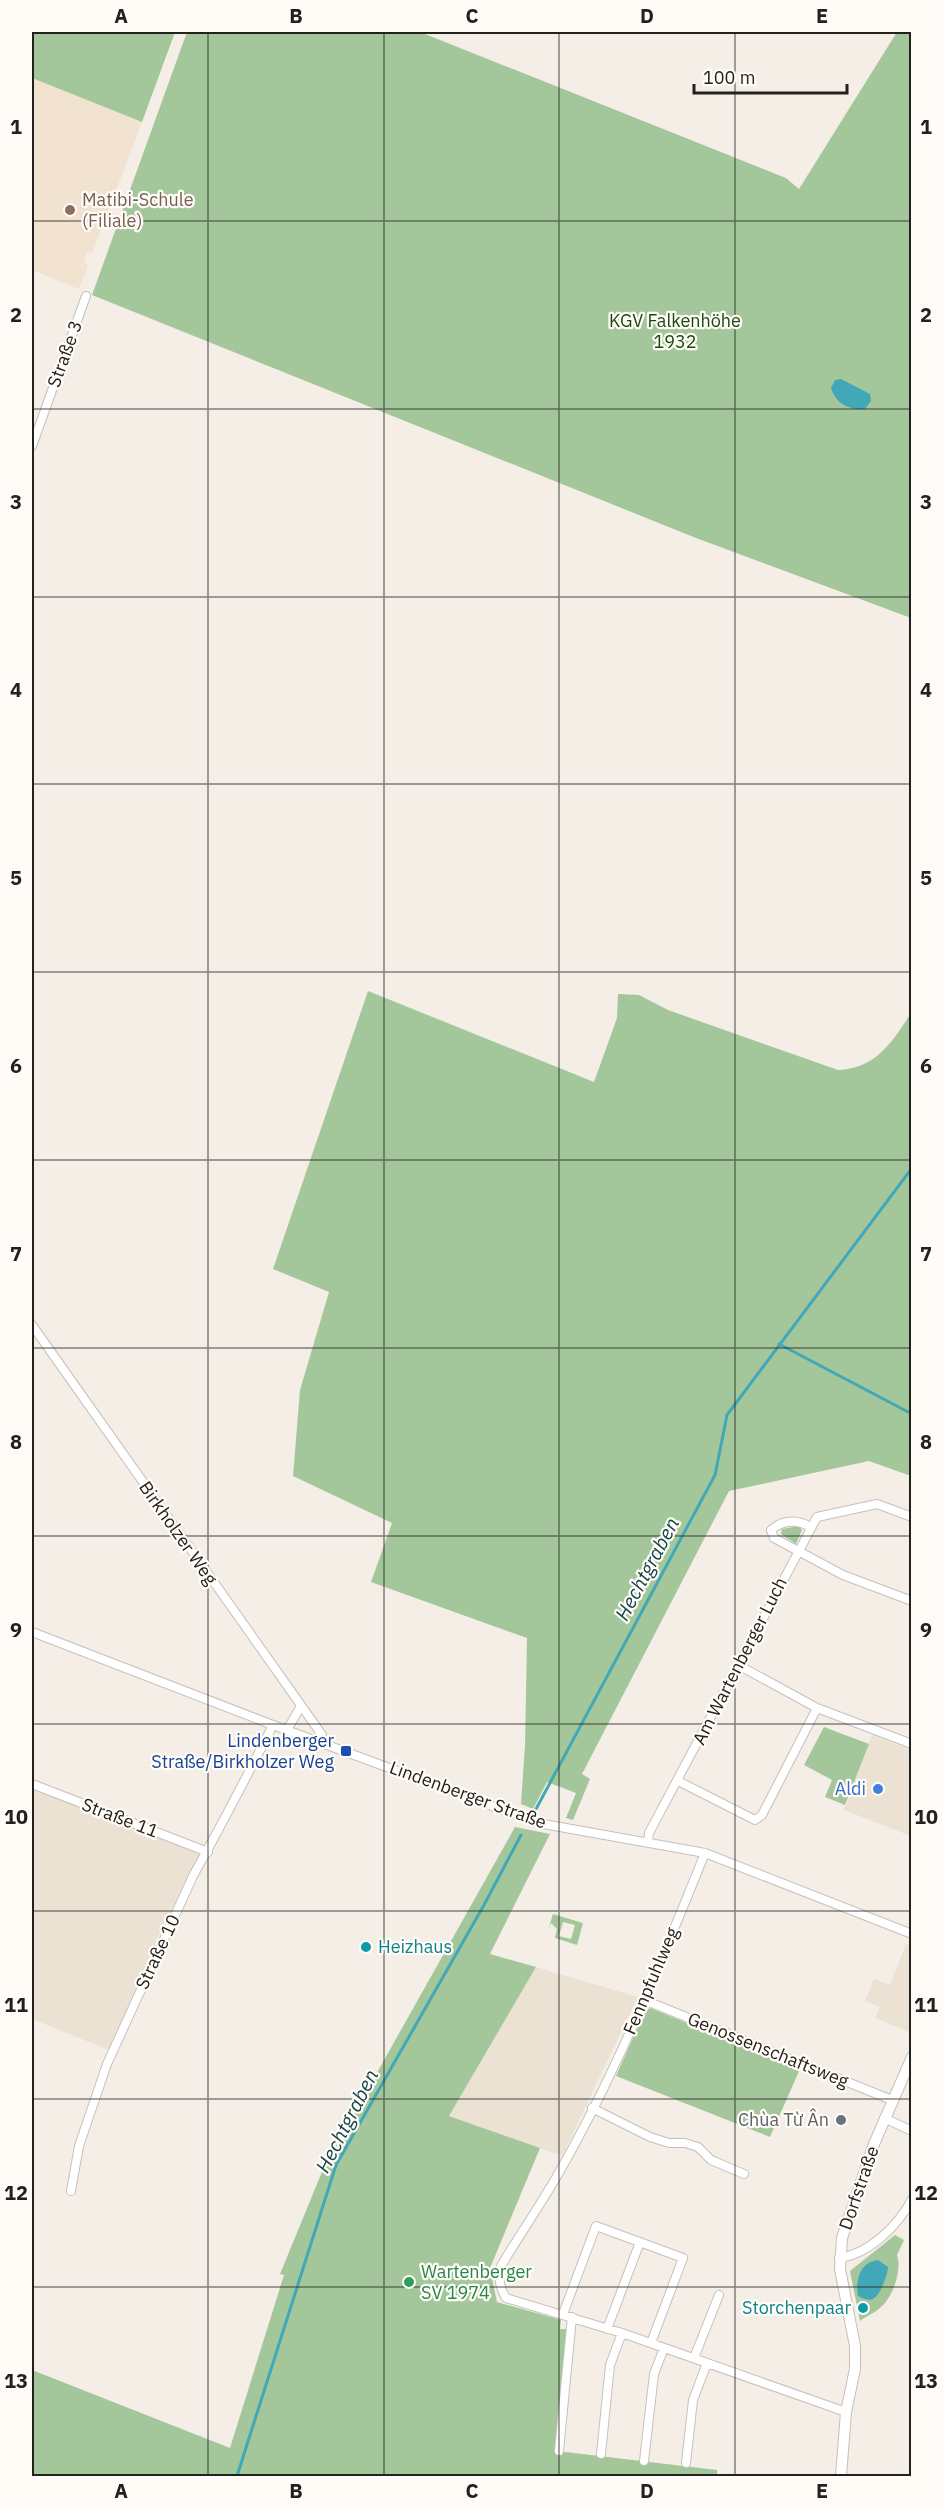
<svg xmlns="http://www.w3.org/2000/svg" width="943" height="2508" font-family="'IBM Plex Sans',sans-serif">
	<style>
		.built { fill: #ece2d3 }
		.education { fill: #f1e3cf }
		.green { fill: #a3c79b; fill-rule: evenodd }
		.water { fill: #42a8b7 }
		.lines { fill: none; stroke-linecap: round; stroke-linejoin: round }
		.stream { stroke: #42a8b7; stroke-width: 3 }
		.street-casing { stroke: #c6c0b8; stroke-width: 10 }
		.secondary-casing { stroke: #c6c0b8; stroke-width: 12 }
		.street { stroke: #fff; stroke-width: 8 }
		.secondary { stroke: #fff; stroke-width: 10 }
		.grid { fill: none; stroke: #23211e; stroke-width: 1.5; stroke-opacity: 0.55 }
		.education-dot { fill: #8d6e63; stroke: #fffcf7; stroke-width: 2 }
		.transit-dot { fill: #1a4fb4; stroke: #fffcf7; stroke-width: 2 }
		.shop-dot { fill: #3f7fe0; stroke: #fffcf7; stroke-width: 2 }
		.culture-dot { fill: #0f9aa8; stroke: #fffcf7; stroke-width: 2 }
		.worship-dot { fill: #6b7280; stroke: #fffcf7; stroke-width: 2 }
		.leisure-dot { fill: #2e9e5b; stroke: #fffcf7; stroke-width: 2 }
		.labels { text-anchor: middle; stroke-width: 4.5; stroke-linejoin: round; paint-order: stroke }
		.education-label { font-size: 18px; fill: #785e54; stroke: #fffcf7; text-anchor: start }
		.park-label { font-size: 18px; fill: #1a480e; stroke: #fffcf7 }
		.street-label { font-size: 18px; fill: #23211e; stroke: #fffcf7 }
		.transit-label { font-size: 18px; fill: #164399; stroke: #fffcf7; text-anchor: end }
		.shop-label { font-size: 18px; fill: #366cbe; stroke: #fffcf7; text-anchor: end }
		.culture-label { font-size: 18px; fill: #0d838f; stroke: #fffcf7; text-anchor: start }
		.worship-label { font-size: 18px; fill: #5b616d; stroke: #fffcf7; text-anchor: end }
		.leisure-label { font-size: 18px; fill: #27864d; stroke: #fffcf7; text-anchor: start }
		.water-label { font-size: 20px; font-style: italic; fill: #15434a; stroke: #fffcf7 }
		.neatline { fill: none; stroke: #23211e; stroke-width: 2 }
		.grid-label { font-size: 20px; text-anchor: middle; font-weight: bold; fill: #23211e }
	</style>
	<rect width="100%" height="100%" fill="#f4eee6"/>
	<path class="built" d="M872,1735L911,1750V1836L844,1810Z
		M32,1787L202,1854L163,1925L109,2050L32,2019Z
		M906,1944L911,1946V2033L875,2018L880,2007L865,2001L874,1979L890,1985Z
		M536,1967L638,1997L562,2156L449,2116Z"/>
	<path class="education" d="M32,78L142,122L93,251L87,253L84,260L88,266L79,289L32,270Z"/>
	<path class="green" d="M32,32H175L142,122L32,78Z
		M187,32H420L786,178L799,189L897,32H911V618L696,538L92,295Z
		M368,991L594,1082L617,1018L618,994L639,995L668,1010L838,1070C877,1068 892,1042 911,1013V1476L869,1461L729,1491L582,1774L590,1779L573,1820L566,1818L576,1793L547,1782L533,1809L521,1804L525,1746L527,1638L371,1582L392,1523L293,1476L300,1390L329,1292L273,1269Z
		M799,1526L802,1530L796,1544L781,1534L782,1529Z
		M824,1727L869,1744L845,1805L825,1797L832,1780L804,1765Z
		M515,1827L550,1834L490,1954L536,1967L449,2116L540,2148L490,2268L497,2302L561,2320L560,2329H570L557,2451L717,2470V2476H32V2370L230,2448L284,2275L280,2274L324,2167Z
		M553,1914L583,1923L577,1945L555,1938L557,1929L551,1923L548,1930ZM563,1922L575,1925L571,1939L559,1936Z
		M650,2008L800,2069L770,2137L616,2076L645,2011Z
		M895,2235L904,2240L897,2255C902,2269 894,2293 884,2304C878,2311 867,2316 860,2321L850,2271Z"/>
	<path class="water" d="M841,379L870,394L871,401L865,409C850,411 835,403 831,388L835,380Z
		M878,2260L888,2267C888,2274 880,2296 873,2299C868,2301 862,2298 858,2296C855,2281 860,2262 878,2260Z"/>
	<g class="lines">
		<path class="stream" d="M779,1344L912,1414
			M536,1809L715,1475L727,1415L912,1168
			M237,2476L336,2165L484,1905L521,1835"/>
		<g class="street-casing">
			<path id="street" d="M32,446L86,296
				M32,1325L322,1735L319,1741
				M811,1527C798,1520 784,1519 771,1530L774,1538L843,1575L912,1601
				M32,1632L273,1725L538,1823L705,1853L912,1934
				M738,1665L817,1708L912,1744
				M287,1730L301,1706
				M678,1781L755,1820L762,1815L817,1708
				M32,1784L208,1852
				M648,1842L649,1833L817,1517L877,1504L912,1517
				M705,1853C661,1962 616,2074 557,2176C539,2207 519,2236 501,2266C498,2277 500,2289 506,2298L622,2333L846,2412
				M644,2000L892,2100
				M592,2108L650,2137L669,2143H685L698,2147L711,2160L744,2174
				M884,2118L912,2131
				M71,2191L79,2146L107,2064L193,1876C221,1826 247,1776 273,1725
				M839,2258C869,2254 898,2226 912,2199
				M563,2314L596,2226L683,2258L651,2343
				M607,2329L640,2242
				M694,2358L719,2295
				M559,2451L572,2317
				M601,2454L610,2365L622,2333
				M644,2461L654,2374L664,2348
				M686,2463L693,2400L707,2363"/>
		</g>
		<g class="secondary-casing">
			<path id="secondary" d="M841,2476L846,2412L855,2369V2346L840,2269L842,2238L874,2144L912,2057"/>
		</g>
		<use href="#street" class="street"/>
		<use href="#secondary" class="secondary"/>
	</g>
	<path class="grid" d="M208,32V2476M384,32V2476M559,32V2476M735,32V2476M32,221H912M32,409H912M32,597H912M32,784H912M32,972H912M32,1160H912M32,1348H912M32,1536H912M32,1724H912M32,1911H912M32,2099H912M32,2287H912"/>
	<circle class="education-dot" cx="70" cy="210" r="6"/>
	<rect class="transit-dot" x="340" y="1745" width="12" height="12" rx="3"/>
	<circle class="shop-dot" cx="878" cy="1789" r="6"/>
	<g class="culture-dot">
		<circle cx="366" cy="1947" r="6"/>
		<circle cx="863" cy="2308" r="6"/>
	</g>
	<circle class="worship-dot" cx="841" cy="2120" r="6"/>
	<circle class="leisure-dot" cx="409" cy="2282" r="6"/>
	<g class="labels">
		<g class="education-label">
			<text x="82" y="206">Matibi-Schule<tspan x="82" dy="21">(Filiale)</tspan></text>
		</g>
		<g class="park-label">
			<text x="675" y="327">KGV Falkenhöhe<tspan x="675" dy="21">1932</tspan></text>
		</g>
		<g class="street-label">
			<text transform="translate(65 354) rotate(-70)" y="6">Straße 3</text>
			<text transform="translate(178 1533) rotate(55)" y="6">Birkholzer Weg</text>
			<text transform="translate(740 1661) rotate(-63)" y="6">Am Wartenberger Luch</text>
			<text transform="translate(468 1795) rotate(20)" y="6">Lindenberger Straße</text>
			<text transform="translate(120 1818) rotate(21)" y="6">Straße 11</text>
			<text transform="translate(158 1952) rotate(-65)" y="6">Straße 10</text>
			<text transform="translate(651 1981) rotate(-67)" y="6">Fennpfuhlweg</text>
			<text transform="translate(768 2050) rotate(22)" y="6">Genossenschaftsweg</text>
			<text transform="translate(859 2188) rotate(-71)" y="6">Dorfstraße</text>
		</g>
		<g class="transit-label">
			<text x="334" y="1747">Lindenberger<tspan x="334" dy="21">Straße/Birkholzer Weg</tspan></text>
		</g>
		<g class="shop-label">
			<text x="866" y="1795">Aldi</text>
		</g>
		<g class="culture-label">
			<text x="378" y="1953">Heizhaus</text>
			<text x="851" y="2314" text-anchor="end">Storchenpaar</text>
		</g>
		<g class="worship-label">
			<text x="829" y="2126">Chùa Từ Ân</text>
		</g>
		<g class="leisure-label">
			<text x="421" y="2278">Wartenberger<tspan x="421" dy="21">SV 1974</tspan></text>
		</g>
		<g class="water-label">
			<text transform="translate(647 1569) rotate(-62)" y="7">Hechtgraben</text>
			<text transform="translate(347 2121) rotate(-63)" y="7">Hechtgraben</text>
		</g>
	</g>
	<rect width="943" height="2508" fill="none" stroke="#fffcf7" stroke-width="66"/>
	<path d="M694 84v9h153v-9" fill="none" stroke="#23211e" stroke-width="3"/>
	<text x="703" y="84" font-size="18" fill="#23211e" stroke="#fffcf7" stroke-width="4.5" paint-order="stroke">100 m</text>
	<rect x="33" y="33" width="877" height="2442" class="neatline"/>
	<g class="grid-label">
		<text x="121" y="23">A</text>
		<text x="296" y="23">B</text>
		<text x="472" y="23">C</text>
		<text x="647" y="23">D</text>
		<text x="822" y="23">E</text>
		<text x="16" y="134">1</text>
		<text x="926" y="134">1</text>
		<text x="16" y="322">2</text>
		<text x="926" y="322">2</text>
		<text x="16" y="509">3</text>
		<text x="926" y="509">3</text>
		<text x="16" y="697">4</text>
		<text x="926" y="697">4</text>
		<text x="16" y="885">5</text>
		<text x="926" y="885">5</text>
		<text x="16" y="1073">6</text>
		<text x="926" y="1073">6</text>
		<text x="16" y="1261">7</text>
		<text x="926" y="1261">7</text>
		<text x="16" y="1449">8</text>
		<text x="926" y="1449">8</text>
		<text x="16" y="1637">9</text>
		<text x="926" y="1637">9</text>
		<text x="16" y="1824">10</text>
		<text x="926" y="1824">10</text>
		<text x="16" y="2012">11</text>
		<text x="926" y="2012">11</text>
		<text x="16" y="2200">12</text>
		<text x="926" y="2200">12</text>
		<text x="16" y="2388">13</text>
		<text x="926" y="2388">13</text>
		<text x="121" y="2498">A</text>
		<text x="296" y="2498">B</text>
		<text x="472" y="2498">C</text>
		<text x="647" y="2498">D</text>
		<text x="822" y="2498">E</text>
	</g>
</svg>
